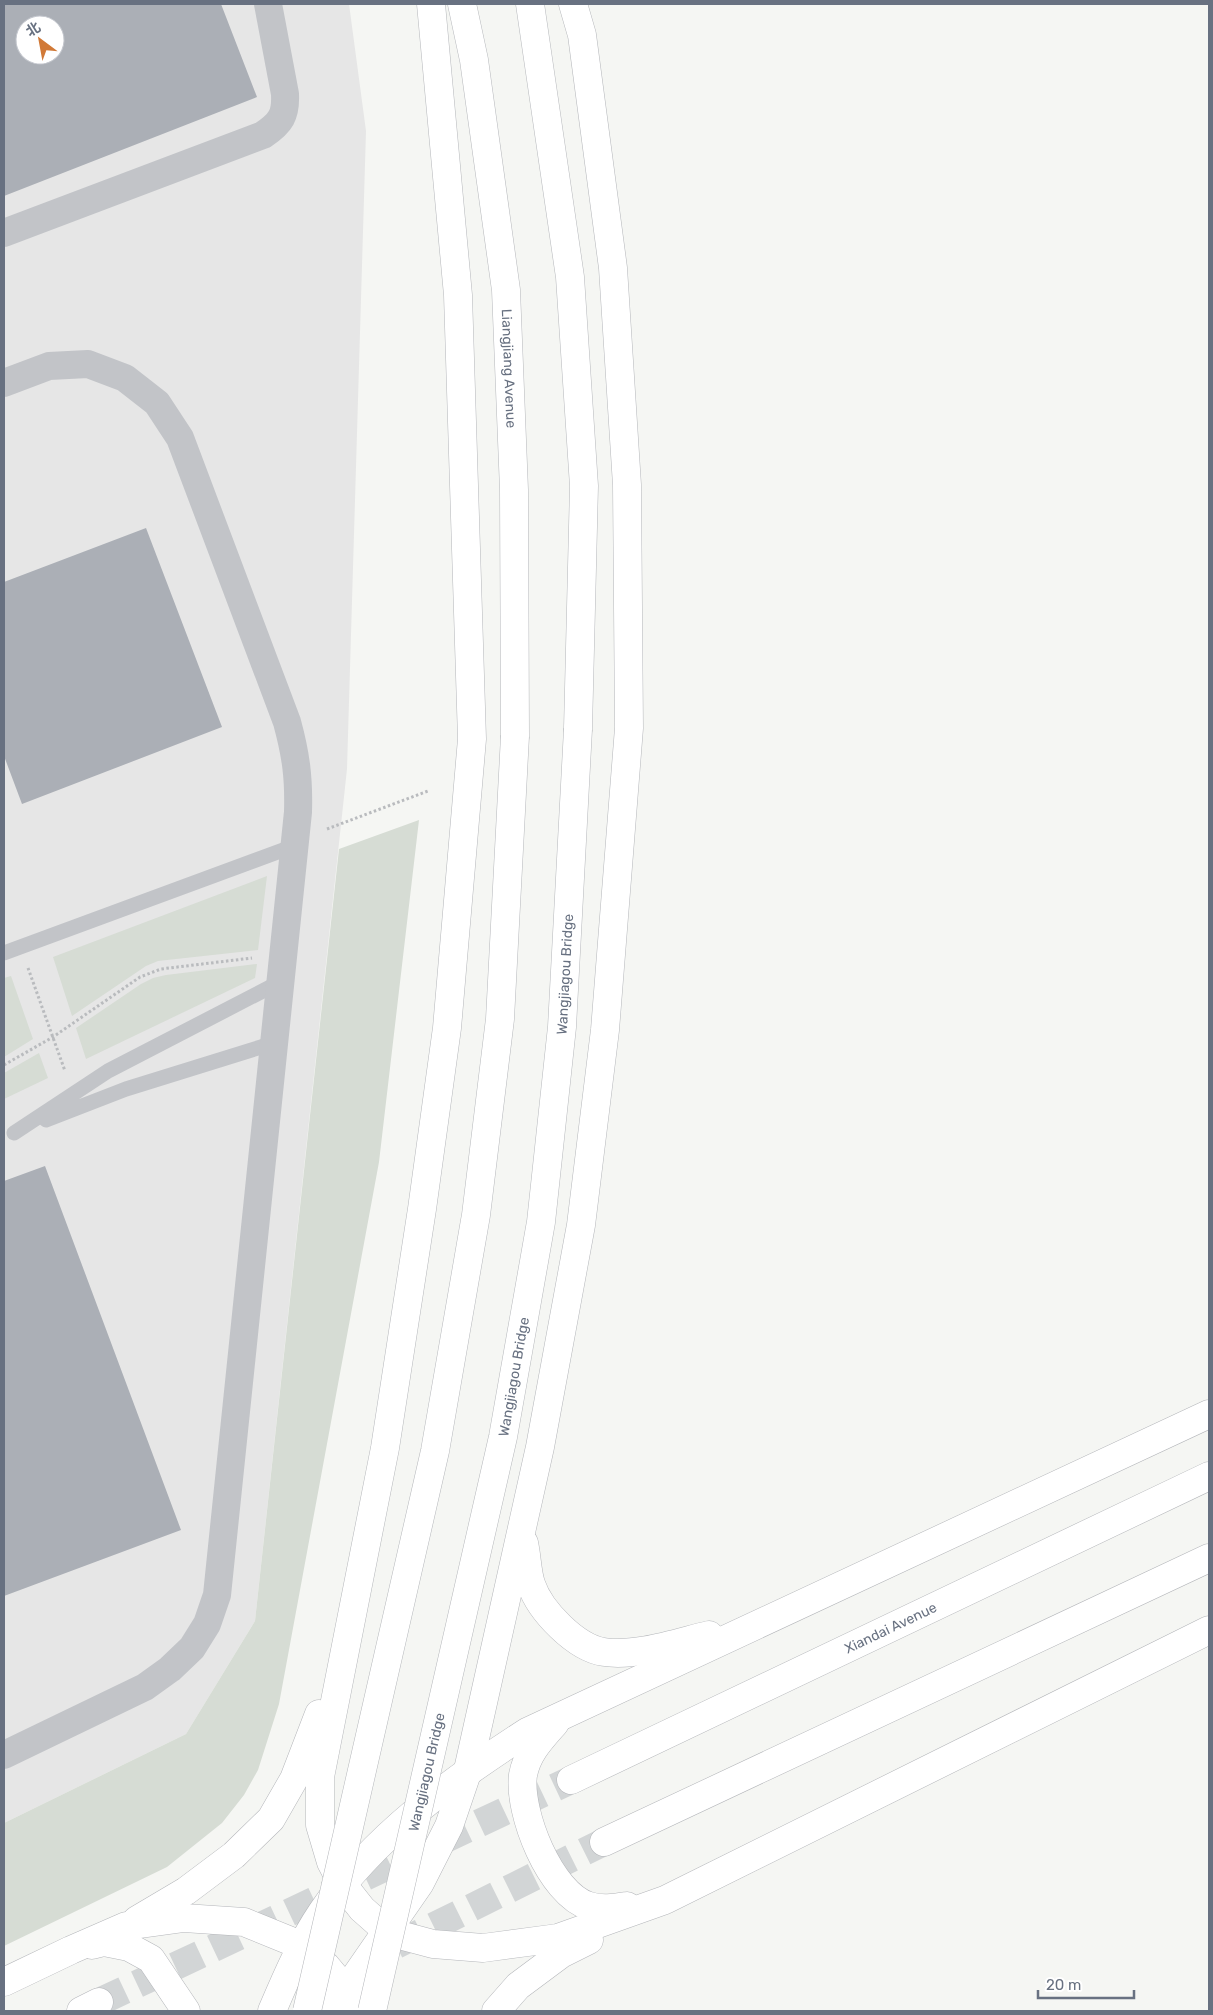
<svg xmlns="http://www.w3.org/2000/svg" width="1213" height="2015" font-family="Rubik,'Noto Sans SC',sans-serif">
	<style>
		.built { fill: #e6e6e6; fill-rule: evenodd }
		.green { fill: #d6dcd4 }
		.building { fill: #abafb6; fill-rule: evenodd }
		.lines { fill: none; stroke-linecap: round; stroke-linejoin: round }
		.highway-tunnel { stroke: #d2d5d6; stroke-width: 28; stroke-dasharray: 28 14; stroke-linecap: butt }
		.primary-casing { stroke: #b5b7bb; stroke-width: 29 }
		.highway-casing { stroke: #b4b6ba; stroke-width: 29 }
		.path { stroke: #b9bbbe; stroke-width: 3; stroke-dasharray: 2.5 2.5; stroke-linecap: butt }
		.lane { stroke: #c2c4c8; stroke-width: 15 }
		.street { stroke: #c2c4c8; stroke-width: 28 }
		.primary { stroke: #fff; stroke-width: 28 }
		.highway { stroke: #fff; stroke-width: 28 }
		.primary-bridge-casing { stroke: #b5b7bb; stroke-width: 29; stroke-linecap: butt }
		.primary-bridge { stroke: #fff; stroke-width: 28 }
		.labels { text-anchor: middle; stroke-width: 5; stroke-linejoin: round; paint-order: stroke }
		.street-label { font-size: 14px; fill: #687181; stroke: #fff }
	</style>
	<rect width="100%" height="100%" fill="#f5f6f3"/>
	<path class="built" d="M4,4H349L366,131L347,769L255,1621L186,1734L4,1823ZM25,25H55V55H25Z"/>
	<path class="green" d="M419,820L379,1162L279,1704L258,1770L244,1795L222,1823L167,1867L4,1946V1823L186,1734L255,1621L339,849Z
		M267,876L258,950L158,961L146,966L72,1016L53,957Z
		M257,964L255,978L86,1059L76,1028L141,984L153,978L166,975Z
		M11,976L33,1039L4,1057V978Z
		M39,1053L48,1078L4,1099V1073Z"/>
	<path class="building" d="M4,4H221L257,97L4,196ZM25,25H55V55H25Z
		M146,528L222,727L22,804L4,756V582Z
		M45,1166L181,1530L4,1596V1181Z"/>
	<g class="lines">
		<path class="highway-tunnel" d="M396,1945L604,1842
			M99,2002L571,1780"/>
		<g class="primary-casing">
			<g id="primary">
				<path id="s1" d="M462,4L474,60L506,290L514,490L515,736"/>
				<path d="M530,4L570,277L584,486L578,729"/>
			</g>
		</g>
		<g class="highway-casing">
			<g id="highway">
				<path d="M431,4L458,295L472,739L447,1028L422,1209L385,1448L320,1777V1825L331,1862L343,1885L362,1909L388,1932L433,1944L483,1948L558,1938L665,1900L1209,1630"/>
				<path d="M524,1543C527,1556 527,1572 531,1584C540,1611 576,1648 604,1652C636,1657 679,1642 709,1635"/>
				<path d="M555,1723C541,1739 527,1753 523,1775C518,1812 550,1894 589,1906C602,1910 614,1908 627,1906"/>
				<path id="s2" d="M571,1780L1209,1476"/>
				<path d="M604,1842L1209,1558"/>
				<path d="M137,1920L186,1891L234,1855L271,1819L294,1779L319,1714"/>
				<path d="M92,1945L104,1942L129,1947L151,1959L186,2011"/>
				<path d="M4,1982L71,1950L126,1926L184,1918L244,1922L303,1946L326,1966L346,1990L359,2011"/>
				<path d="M81,2011L99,2002"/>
				<path d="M272,2011C286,1978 301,1943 322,1912C374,1836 451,1781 527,1732L1209,1414"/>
				<path d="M325,2011L346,1990L420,1883L449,1826L468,1770L540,1447L581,1225L605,1030L629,728L627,485L613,268L582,35L573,4"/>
				<path d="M496,2011L518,1986L561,1954L589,1940"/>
			</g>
		</g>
		<path class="path" d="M327,829L428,791
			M28,968L65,1071
			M4,1065L53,1037L140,977L161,969L252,958"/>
		<path class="lane" d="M4,953L294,846
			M46,1120L126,1089L274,1043
			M14,1133L108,1071L280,982"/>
		<path class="street" d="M4,233L263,135C281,123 286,115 285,94L268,4
			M4,383L49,366L88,364L125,378L157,403L180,438L287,722C296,755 299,778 298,812L217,1595L207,1624L192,1648L170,1669L145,1687L4,1755"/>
		<use href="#primary" class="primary"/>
		<use href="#highway" class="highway"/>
		<g class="primary-bridge-casing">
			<g id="primary-bridge">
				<path d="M307,2011L435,1451L476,1215L500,1019L515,736"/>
				<path id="s3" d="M372,2011L503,1437L541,1222L562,1027L578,729"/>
			</g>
		</g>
		<use href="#primary-bridge" class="primary-bridge"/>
	</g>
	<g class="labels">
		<g class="street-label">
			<text dy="5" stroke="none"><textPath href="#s1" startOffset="368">Liangjiang Avenue</textPath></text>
			<text dy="5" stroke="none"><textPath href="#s3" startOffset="1056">Wangjiagou Bridge</textPath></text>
			<text dy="5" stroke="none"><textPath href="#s3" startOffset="650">Wangjiagou Bridge</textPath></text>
			<text dy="5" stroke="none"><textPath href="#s2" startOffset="354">Xiandai Avenue</textPath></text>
			<text dy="5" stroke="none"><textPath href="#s3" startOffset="245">Wangjiagou Bridge</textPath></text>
		</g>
	</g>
	<rect width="1213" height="2015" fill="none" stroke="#687181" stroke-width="10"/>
	<g transform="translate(40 40) rotate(328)"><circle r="24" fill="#ffffff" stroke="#c3c6cd"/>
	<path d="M0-4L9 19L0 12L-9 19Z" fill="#d17937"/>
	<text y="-8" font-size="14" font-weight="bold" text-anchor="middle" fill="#687181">北</text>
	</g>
	<path d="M1038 1990v8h96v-8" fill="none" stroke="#687181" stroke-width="2.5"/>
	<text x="1046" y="1990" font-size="15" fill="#687181" stroke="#ffffff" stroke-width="4" paint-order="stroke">20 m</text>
</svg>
